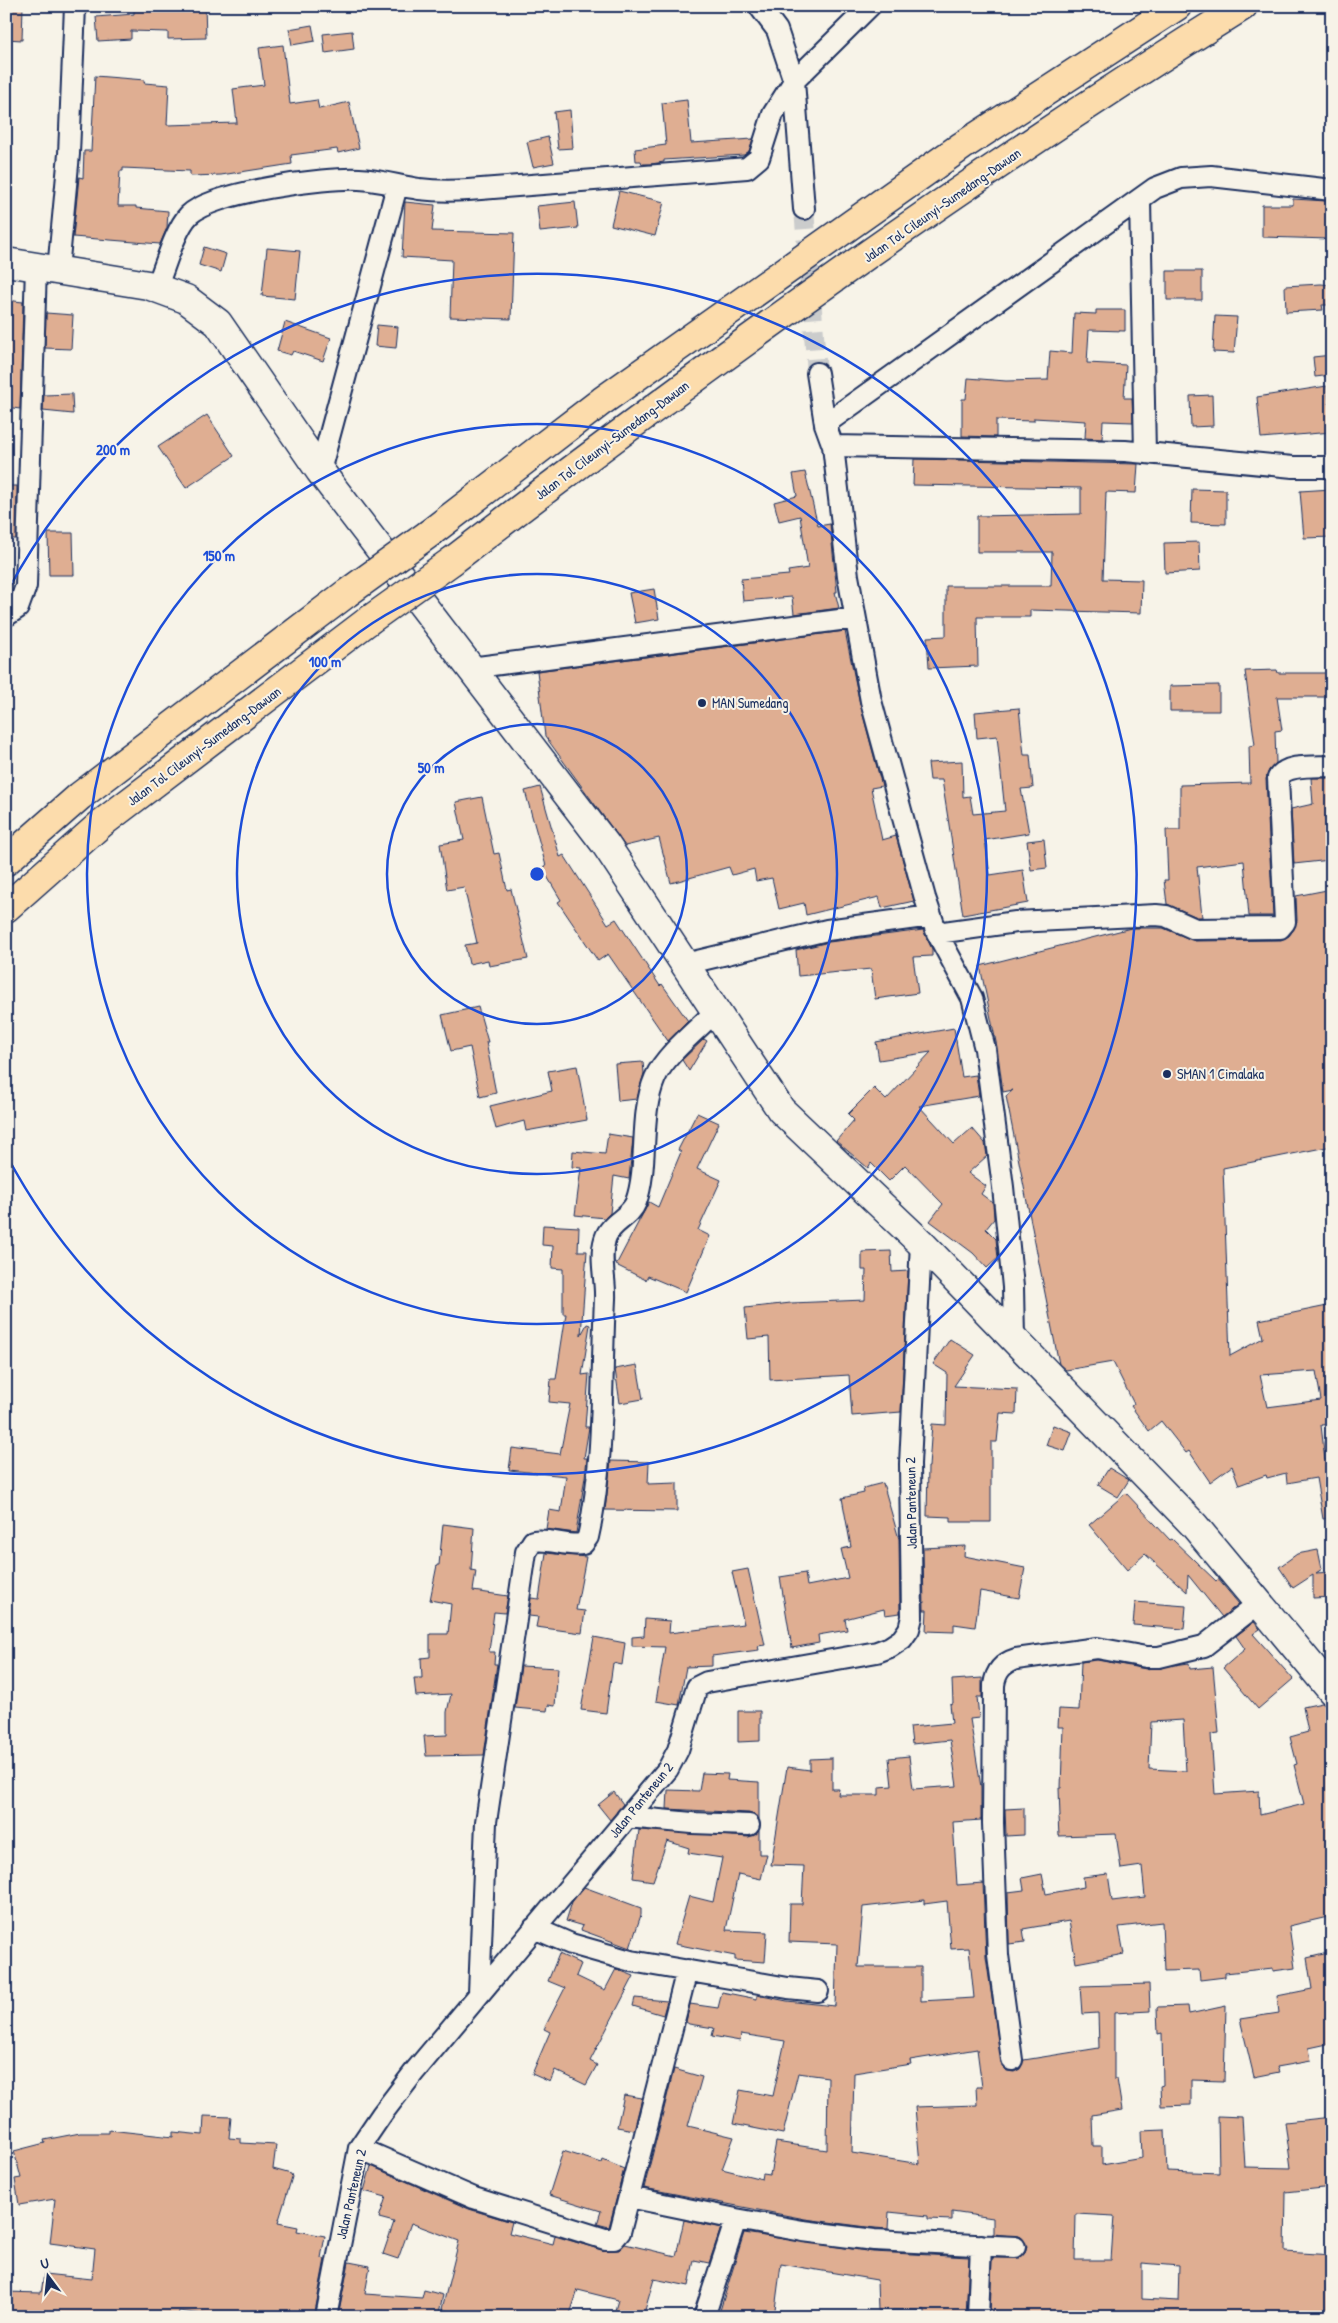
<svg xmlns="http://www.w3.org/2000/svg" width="1338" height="2323" font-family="'Patrick Hand',sans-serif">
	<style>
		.building { fill: #dfae92; stroke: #1b2f5e; fill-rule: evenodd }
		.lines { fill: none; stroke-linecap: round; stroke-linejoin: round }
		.street-tunnel { stroke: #cbcccc; stroke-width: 20; stroke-dasharray: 20 10; stroke-linecap: butt }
		.street-casing { stroke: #1b2f5e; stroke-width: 24 }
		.secondary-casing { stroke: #1b2f5e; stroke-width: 31 }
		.highway-casing { stroke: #1b2f5e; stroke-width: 31 }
		.street { stroke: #f7f3e8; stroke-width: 20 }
		.secondary { stroke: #f7f3e8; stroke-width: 28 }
		.highway { stroke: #fcdcac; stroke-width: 28 }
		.highway-bridge-casing { stroke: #1b2f5e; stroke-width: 31; stroke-linecap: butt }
		.highway-bridge { stroke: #fcdcac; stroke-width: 28 }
		.ring { fill: none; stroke: #1d4ed8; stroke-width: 2.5 }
		.poi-dot { fill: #1b2f5e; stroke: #f7f3e8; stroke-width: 2 }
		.labels { text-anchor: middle; stroke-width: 4; stroke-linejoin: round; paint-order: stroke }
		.street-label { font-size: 14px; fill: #1b2f5e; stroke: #f7f3e8 }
		.poi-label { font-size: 14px; fill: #1b2f5e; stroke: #f7f3e8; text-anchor: start }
		.centre { fill: #1d4ed8; stroke: #f7f3e8; stroke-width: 2.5 }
		.ring-label { font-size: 15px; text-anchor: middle; font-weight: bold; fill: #1d4ed8; stroke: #f7f3e8; stroke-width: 4; stroke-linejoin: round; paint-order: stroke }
	</style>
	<rect width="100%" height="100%" fill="#f7f3e8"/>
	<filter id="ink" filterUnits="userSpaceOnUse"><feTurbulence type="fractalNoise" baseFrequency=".02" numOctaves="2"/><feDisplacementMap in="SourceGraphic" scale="10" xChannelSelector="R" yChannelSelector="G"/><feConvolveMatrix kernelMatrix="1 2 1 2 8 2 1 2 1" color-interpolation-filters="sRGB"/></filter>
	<g filter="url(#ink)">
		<path class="building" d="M6,6H23L22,40L6,39Z
			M175,6H205L206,38L168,39V32L131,31V39L98,41L96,17L134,14V9L176,10Z
			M312,25L315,41L292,45L289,29Z
			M352,31L354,49L325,53L323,34Z
			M283,45L290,104L317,100L319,109L349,102L359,148L338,153L337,149L291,155L292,164L221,175L190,176V171L123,168V171H120L118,206H136V208L168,211L167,228L160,244L73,237L79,177L83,178L84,151H91L95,76L145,80L144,83L169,85L167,125L237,123L233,89L264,85L259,48Z
			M687,100L691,143L753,139L749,151L744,155L664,160V162L651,164H642L641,161H636L635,149L666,145L662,103Z
			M570,110L573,148L558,149L554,112Z
			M548,137L554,163L533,167L527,142Z
			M619,191L664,202L655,236L611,225Z
			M1293,199L1326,201L1329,239L1262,237V205H1293Z
			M405,202L435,205L432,231L514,233L511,319L450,317L452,260L402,257Z
			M575,202L578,228L540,232L537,206Z
			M204,247L226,254L221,272L199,265Z
			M267,248L300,251L295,299L262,296Z
			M1167,271H1202V300H1167Z
			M1321,284L1332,285V305H1322L1323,310L1286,312L1285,286Z
			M6,300L23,302L20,409L6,407Z
			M1096,310H1125V331L1089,330L1087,363L1126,365L1124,398H1132L1133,422L1103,421L1102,439L1085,438L1086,421L1034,418V421L996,420V437L962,436V399H966L968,378L1006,381L1048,380L1050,351L1072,353L1074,313L1096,314Z
			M46,313L73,315L71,349L45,348Z
			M1215,316L1237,317L1234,353L1213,352Z
			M285,322L331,338L323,361L293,351L291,355L277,351Z
			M377,325L398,327L396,348L375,346Z
			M1332,355V375L1315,377L1313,357Z
			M1327,386L1332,432L1261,438L1257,397Z
			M72,394L73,414L43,411L44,395Z
			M1212,395L1213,426L1191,427L1190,396Z
			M207,415L234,456L186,488L158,447Z
			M914,459L1138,464L1136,493L1106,492L1103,579L1142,580L1141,613L1030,610V617H977L978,666L929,668L927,637L946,636V586H1051L1052,552H977V516L1081,514V488L913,485Z
			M805,472L818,526L830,524L837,592H835L839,608L794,614L792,597L743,601L741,579L789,575L788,571L808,568L800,516L779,521L774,502L797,496L793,474Z
			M6,486H17L16,539H6Z
			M1192,489L1226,490V524L1191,523Z
			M1332,489V537L1304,538L1300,491Z
			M48,533H73L74,575H49Z
			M1199,542L1200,571L1165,573L1164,543Z
			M654,589L659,619L635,623L629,593Z
			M845,631L860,704L882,786L871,788L882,840L896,836L914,901L882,908L879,897L806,915L804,903L779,909L772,878L756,881L754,869L732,875L729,867L671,883L659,838L625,846L545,736L537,671Z
			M1277,670L1278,673H1332V697H1277L1282,730L1275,731L1276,763L1269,770L1266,779L1273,916H1249L1244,861L1197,867L1202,917H1197L1167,904L1164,880H1168L1166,830H1180V785L1250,783L1249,746L1255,745L1245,671Z
			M1219,685V711H1170V686Z
			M1019,708L1024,755H1030L1033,788L1021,789L1029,833L985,840L990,875L1023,870L1028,903L963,915L942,780H930L928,763L962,761L963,797L970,796L973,814L1005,811L997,736L977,738L975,712Z
			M1311,778H1332V816L1325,817L1330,860L1294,864L1291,809L1313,804Z
			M540,787L560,857L564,855L608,924L616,919L660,986L662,984L688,1021L668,1041L608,954L598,961L558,902L561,900L542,868L546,866L525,791Z
			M482,797L494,854L499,853L507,890L511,889L528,959L489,966L488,960L469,964L465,945L477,943L464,887L447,890L440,844L464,840L456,802Z
			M1044,839L1047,868L1031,870L1027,841Z
			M1332,889V1146L1223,1168L1230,1356L1263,1338L1259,1320L1332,1305V1424L1321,1425L1325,1460L1332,1459V1518L1323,1519L1316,1478L1287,1483L1286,1473L1267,1478L1266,1475L1239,1485L1232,1466L1210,1482L1189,1451L1186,1453L1161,1421L1149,1431L1131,1406L1134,1404L1113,1362L1066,1370L1059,1364L1006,1096L1013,1090L1003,1092L997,1047L980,966L1131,928H1163L1195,941L1281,940L1289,936L1294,929L1297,921L1296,896ZM1316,1371L1321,1400L1267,1407L1260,1375Z
			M923,930L932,949V956L913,957L918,993L875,999L871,969L798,976L796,950L829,942Z
			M478,1007L488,1042H486L496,1093L480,1097L470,1047L451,1051L442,1015Z
			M954,1028L962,1077L976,1075L979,1096L919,1106L954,1144L972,1128L985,1143L987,1156L968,1173L986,1186L981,1194L993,1203L994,1219L986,1229L996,1239L998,1258L987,1268L973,1253L930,1221L943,1204L905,1165L889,1181L871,1163L868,1168L836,1141L854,1120L848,1114L874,1088L886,1100L931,1052L879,1060L876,1042Z
			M704,1039L707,1041L689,1071L682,1060Z
			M643,1062L644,1073L637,1099L618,1101L615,1064Z
			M577,1066L587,1120L526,1131L524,1121L496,1129L490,1106L552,1091L548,1071Z
			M697,1113L719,1123L697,1169L721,1180L698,1230L710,1236L686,1292L648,1276L646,1280L616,1265L649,1202L658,1207L681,1152L678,1150Z
			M608,1134L633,1138L629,1179L614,1176L610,1213L605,1218L575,1215L581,1168L572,1167L573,1151L605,1154Z
			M543,1225L579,1227L578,1251H587L581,1335L587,1324L590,1325L582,1375L589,1374L585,1427H589L584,1458H587L585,1477L576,1533L546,1529L549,1510L561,1512L566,1476L509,1470L512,1448L560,1454L570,1404L549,1402L551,1379H556L566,1314H563V1269L552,1268L553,1246L542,1245Z
			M891,1251L892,1272L908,1271L901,1412L852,1416L849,1375L770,1380L769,1337L748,1339L745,1308L791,1303L865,1300L866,1270H862V1252Z
			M950,1339L975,1355L954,1386L1017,1389L1016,1414L1000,1413L997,1442H991V1522H951V1517L927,1516L928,1467H929L932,1424L946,1425L947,1373L933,1364Z
			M637,1365L643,1399L620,1403L615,1369Z
			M1053,1425L1072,1432L1065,1451L1046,1445Z
			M611,1461L649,1462L648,1484L677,1483V1511L605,1510Z
			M1109,1468L1129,1480L1118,1497L1098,1485Z
			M883,1483L899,1539L900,1613L885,1615L884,1609L845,1619L847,1630L818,1635L819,1643L792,1648L780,1577L805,1573L807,1586L848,1578L841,1549L851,1547L842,1498L864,1493L863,1488Z
			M1126,1493L1170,1540L1172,1539L1216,1581L1218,1579L1239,1604L1222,1617L1188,1575L1187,1592L1145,1554L1127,1570L1089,1525Z
			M443,1524L474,1528L471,1570L476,1571L473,1591L508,1596L505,1613L494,1612L489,1652H495L494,1664H497L484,1755L426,1756L424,1736L447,1735V1712L451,1694L416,1696L414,1678H422L421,1658L430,1657V1634H448L451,1604L430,1600L437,1565H439Z
			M965,1546L964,1556L1025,1568L1019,1598L980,1591L975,1627L954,1624V1632L926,1631L927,1610H924L923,1548Z
			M1318,1550L1322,1569L1316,1573L1332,1572V1597L1313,1598V1575L1293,1588L1279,1567L1297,1554Z
			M546,1553L586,1557L576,1610L585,1611L582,1633L536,1627L538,1617L529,1616L531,1598L539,1599Z
			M748,1569L765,1645L758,1646L759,1650L712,1656V1666L686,1667L679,1705L656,1701L665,1647L632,1646V1637L644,1636L645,1619L670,1621L669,1633L744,1624L732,1572Z
			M1135,1602L1186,1606L1184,1629L1133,1625Z
			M1254,1622L1260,1629L1253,1634L1293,1679L1258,1709L1223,1668L1245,1649L1236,1636Z
			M594,1637L625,1643L622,1665L613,1663L606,1713L581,1710Z
			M1097,1660L1146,1669L1189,1663L1190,1669L1213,1667L1219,1733L1211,1734L1215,1794L1259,1791L1260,1815L1304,1804L1294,1765L1297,1764L1290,1737L1308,1732L1303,1707L1322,1703L1332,1706V1916L1289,1926L1295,1968L1273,1971V1968L1225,1973V1977L1200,1980L1199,1970L1164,1971L1162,1922L1119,1927L1124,1954L1076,1963L1069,1921L1023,1929L1025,1942L1009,1944L1008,1892L1024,1890L1022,1878L1042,1874L1046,1894L1084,1887L1083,1877L1108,1874L1112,1901L1145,1897L1142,1866L1121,1869L1116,1834L1059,1836L1058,1817H1060L1059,1788H1061L1063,1727H1058L1059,1709L1079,1710L1081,1662ZM1183,1720L1186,1771L1149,1769L1151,1722Z
			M521,1666L558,1668L555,1706L548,1705L547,1711L515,1708Z
			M982,1678V1697H977L979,1718L970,1719L981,1787V1820L953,1822L957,1885L983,1883L986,1957L1002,2067L1007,2071L1014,2072L1020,2069L1024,2060L1099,2048L1098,2013L1082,2014L1080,1986L1149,1984L1150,2011L1114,2013V2079H1117L1122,2110L1092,2115L1093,2146H1102V2165L1142,2158L1141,2131L1165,2130L1167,2171L1219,2173L1218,2116L1242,2117L1245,2167L1291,2168L1285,2122L1332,2117V2187L1286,2192L1285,2252L1332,2255V2317H990L992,2258H1020L1025,2253L1027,2247L1021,2237L993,2234V2218L952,2212V2220L928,2219V2216L889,2212L888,2229L875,2228L805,2219L644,2188L674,2069L702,2077L688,2126L734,2137L722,2169L762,2179L763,2174L770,2175L776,2142L827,2150L828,2077L798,2073L783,2134L733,2124L740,2090L773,2096L785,2041L741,2034L740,2041L712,2036L714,2028L689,2024L686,2022L690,2004L718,2008L722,1992L757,1999V1995L787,2001L835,2006L837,1944L789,1942L790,1904H802L804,1866L771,1865L787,1767L810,1770V1759L832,1758V1789H839L838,1795H879V1787L892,1786L889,1758L909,1756L913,1789L957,1786L950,1740L912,1744L910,1727L952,1723L950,1704L953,1703L952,1680ZM924,1900V1904L947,1901L951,1949L969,1948L974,1998L921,2001V1967H858L863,1907ZM977,2049L982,2087H976L977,2105L915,2107L920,2164L852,2153L854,2073L911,2064L910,2060ZM1076,2214L1114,2216L1111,2260H1075ZM1142,2263L1179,2266L1178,2301L1142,2299Z
			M738,1711H760V1741L738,1742Z
			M702,1773L728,1774L727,1780L759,1782V1819L749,1813L667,1809L668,1790L699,1791Z
			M614,1792L623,1804L610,1820L598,1805Z
			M1024,1808V1835L1006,1836L1005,1809Z
			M639,1830L749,1837L759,1831V1854H767L761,1879L738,1874L726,1930L767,1932L765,1962L735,1960V1956L675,1944L689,1896L713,1902L722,1858L688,1853L689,1848L667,1841L653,1881L633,1878Z
			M584,1887L641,1908V1915L630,1948L581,1930L583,1926L566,1921L572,1902Z
			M1332,1952V2043L1309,2048L1311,2061L1277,2067L1279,2072L1254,2077L1240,2019L1279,2013L1277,1996L1312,1989L1307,1958Z
			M559,1954L581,1964L576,1976L605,1990L616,1969L634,1976L590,2061L597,2065L586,2085L555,2070L550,2082L532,2074L550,2032L544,2029L565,1988L548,1981Z
			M635,1998L667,2001L663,2015L633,2006Z
			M1188,2006L1189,2014L1226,2006L1224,2081L1191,2080V2105L1161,2106L1160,2086L1163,2085L1162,2033L1158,2034L1157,2007Z
			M624,2095L642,2098L634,2130L617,2127Z
			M204,2116L231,2117L229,2138L241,2139V2143L276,2145L273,2169L291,2174L292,2177L278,2223L298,2227L297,2231L325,2236L321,2258L325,2259L314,2317H228L179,2311L178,2317H6V2292L41,2293L44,2274L92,2279L95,2249L50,2243L55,2199L19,2205L15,2179L21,2178L14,2151L45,2143L44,2140L80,2133H109V2130L173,2137V2132L203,2135Z
			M563,2151L602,2163L603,2160L624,2169L609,2227L597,2224L601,2211L549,2195Z
			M371,2166L469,2209L512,2222L509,2233L553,2244L555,2236L602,2250H619L625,2244L676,2256L684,2220L721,2228L709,2263L694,2260L689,2286L654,2279L643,2317H613L618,2300L578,2290L569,2317H468L442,2309L459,2241L411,2223L398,2259L383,2254L394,2222L379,2218L386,2197L364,2191Z
			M744,2233L873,2252L969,2257L966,2317H925V2310H878L877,2280L781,2264L774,2317H718Z
			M349,2262L370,2266L365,2294L422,2298L424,2290L443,2295L438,2317H338Z"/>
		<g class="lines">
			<path class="street-tunnel" d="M804,209L817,373"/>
			<g class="street-casing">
				<path id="street" d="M759,6L777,30L794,81L804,209
					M1140,200L1145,453
					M58,270L69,154L75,6
					M156,288C165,268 174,231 189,215C212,192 326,177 359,179C379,180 399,186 419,189C435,191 452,191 468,190L747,168L759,158L773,114L794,81L870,6
					M817,373L825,424L833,446L848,576L871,701L925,898L937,933L972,998L985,1049L1003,1187L1013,1287L1014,1339
					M825,424L1155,188L1181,178L1211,176L1332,190
					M833,446L1125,451L1293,467H1332
					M320,471L397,186
					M6,616L18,608L26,586L36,267
					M470,668L855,618
					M937,933L1016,922L1156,915L1166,916L1195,929L1280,928L1285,922L1278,778C1286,763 1316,767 1332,766
					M685,964L827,930L931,916
					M627,1817L692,1823L749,1825
					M534,1928L571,1944L631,1961L788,1988L818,1991
					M479,1993L486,1822L526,1552L533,1541C550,1538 566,1547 583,1544L588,1537C605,1461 601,1377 605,1299C606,1280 599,1258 605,1239C610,1222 630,1218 636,1202C649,1165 639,1115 655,1078C665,1055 698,1029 716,1011
					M1012,2060L998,1955L993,1823L994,1685C996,1671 1003,1663 1016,1659L1097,1648L1146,1657H1159L1204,1646L1259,1603
					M359,2148L474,2198L605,2239H614L620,2232L687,1970
					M629,2197L736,2219L704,2317
					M736,2219L803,2231L874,2240L1015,2247
					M326,2317L359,2148L382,2114L415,2071L668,1769L678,1750L697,1687L707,1682L877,1652L890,1647L902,1639L909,1629L912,1617L910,1464L921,1243
					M978,2317L981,2245"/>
			</g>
			<g class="secondary-casing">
				<path id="secondary" d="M6,262L148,285L186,299L218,323L320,471L606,845L781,1110L921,1243L1194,1525L1332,1691"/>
			</g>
			<g class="highway-casing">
				<path id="highway" d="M430,533L602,401L962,146L1177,6
					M452,561C707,365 969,176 1243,6
					M6,861L80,796L347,593
					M6,908L102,823L368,621"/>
			</g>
			<use href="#street" class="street"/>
			<use href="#secondary" class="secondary"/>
			<use href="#highway" class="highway"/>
			<g class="highway-bridge-casing">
				<path id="highway-bridge" d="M347,593L430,533
					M368,621L452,561"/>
			</g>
			<use href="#highway-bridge" class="highway-bridge"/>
		</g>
	</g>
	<g class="ring">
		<circle cx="537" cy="874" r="150"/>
		<circle cx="537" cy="874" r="300"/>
		<circle cx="537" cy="874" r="450"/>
		<path d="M7 592A600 600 0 1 1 7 1156"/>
	</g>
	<g class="poi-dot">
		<circle cx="702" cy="703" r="5"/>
		<circle cx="1167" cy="1074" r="5"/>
	</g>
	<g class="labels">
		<g class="street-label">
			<text transform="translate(942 205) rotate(-35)" y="5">Jalan Tol Cileunyi–Sumedang–Dawuan</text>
			<text transform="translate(612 440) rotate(-37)" y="5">Jalan Tol Cileunyi–Sumedang–Dawuan</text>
			<text transform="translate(204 746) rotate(-37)" y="5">Jalan Tol Cileunyi–Sumedang–Dawuan</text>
			<text transform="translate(911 1503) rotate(-91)" y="5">Jalan Panteneun 2</text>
			<text transform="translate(641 1800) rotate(-51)" y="5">Jalan Panteneun 2</text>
			<text transform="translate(351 2194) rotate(-77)" y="5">Jalan Panteneun 2</text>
		</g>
		<g class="poi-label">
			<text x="712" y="708">MAN Sumedang</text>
			<text x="1177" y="1079">SMAN 1 Cimalaka</text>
		</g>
	</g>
	<circle cx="537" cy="874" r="8" class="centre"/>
	<g class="ring-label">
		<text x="113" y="455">200 m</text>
		<text x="219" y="561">150 m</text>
		<text x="325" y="667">100 m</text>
		<text x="431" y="773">50 m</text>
	</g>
	<rect width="1338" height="2323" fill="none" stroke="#f7f3e8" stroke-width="25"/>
	<rect x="12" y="12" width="1313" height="2298" fill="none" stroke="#1b2f5e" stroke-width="2" filter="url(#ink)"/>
	<g transform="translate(48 2276) rotate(345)" stroke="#f7f3e8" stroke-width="4" paint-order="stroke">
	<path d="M0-4L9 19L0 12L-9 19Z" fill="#1b2f5e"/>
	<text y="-8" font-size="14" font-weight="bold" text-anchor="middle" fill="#1b2f5e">U</text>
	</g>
</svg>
